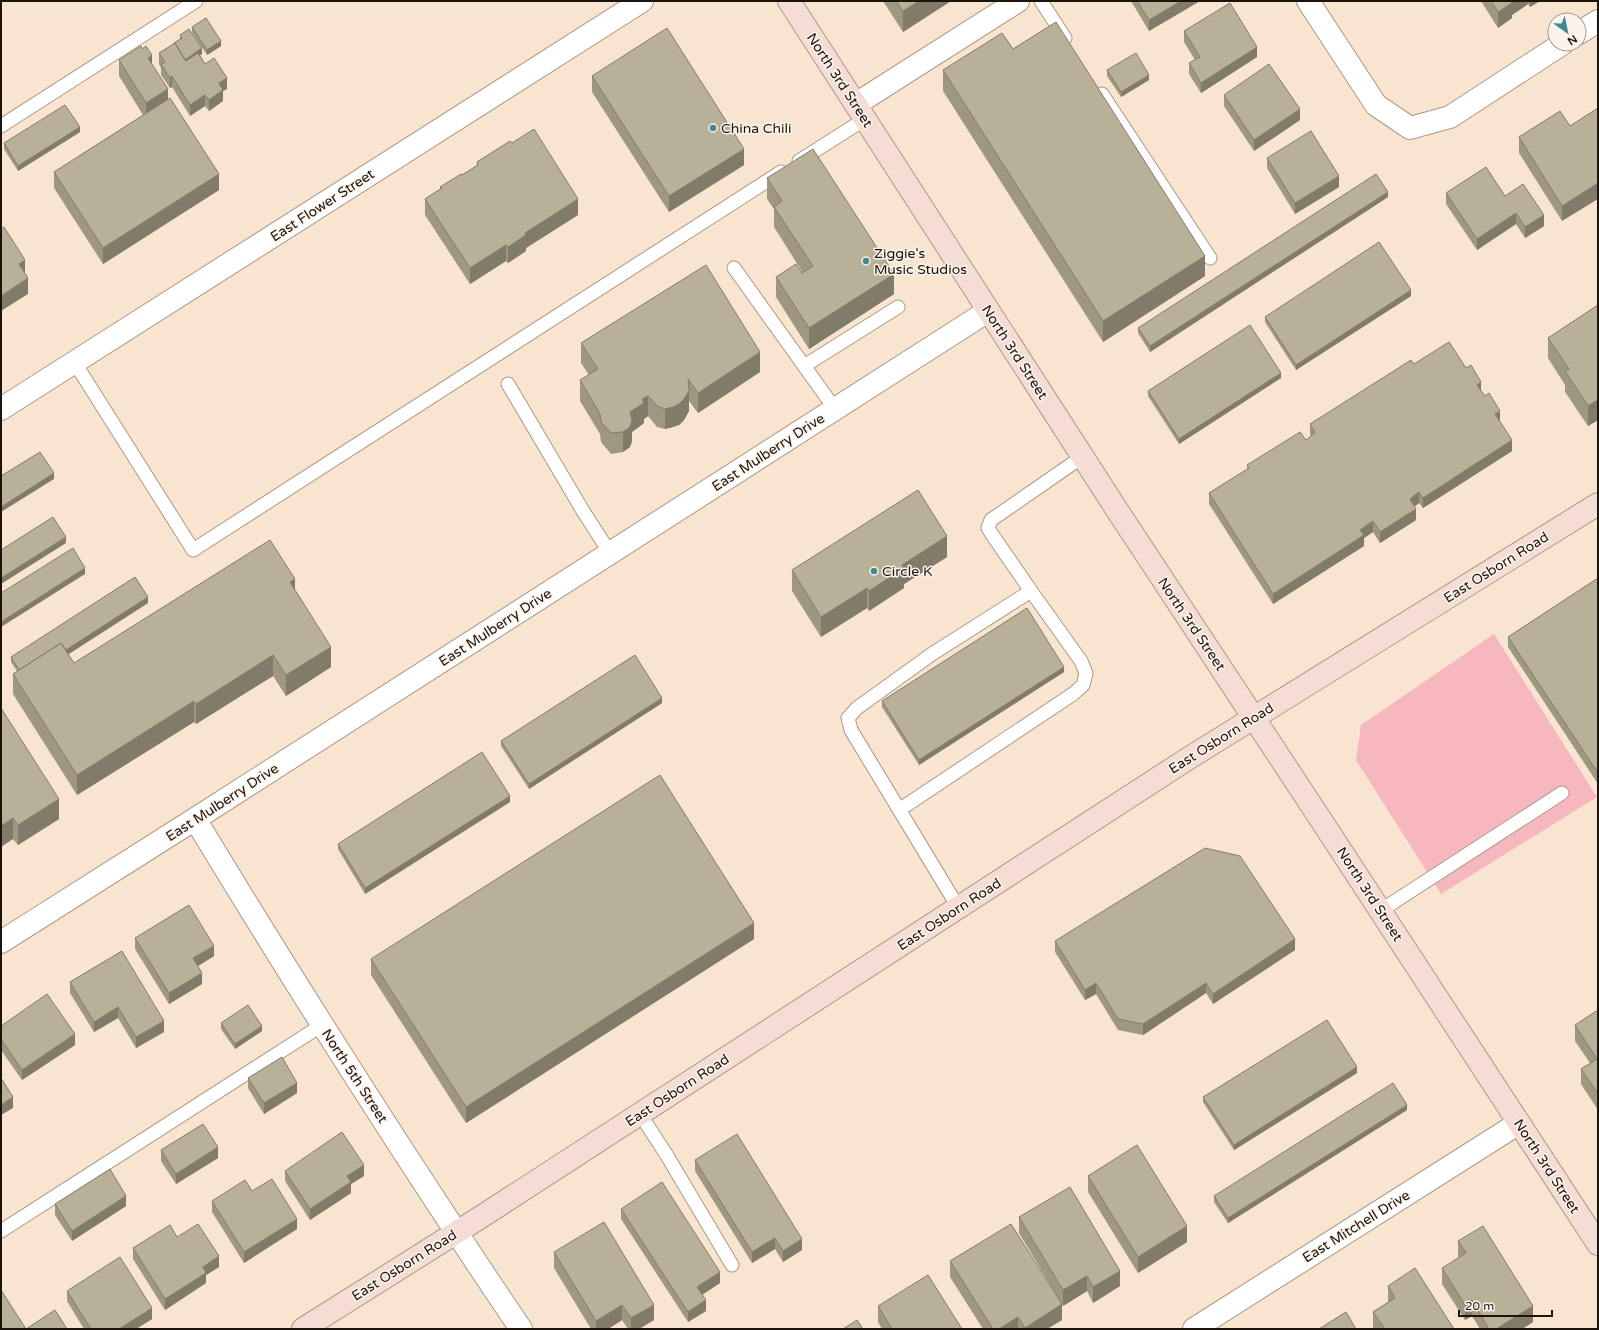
<svg xmlns="http://www.w3.org/2000/svg" width="1599" height="1330" font-family="'Varela Round',sans-serif">
	<style>
		.green { fill: #f7b7be }
		.lines { fill: none; stroke-linecap: round; stroke-linejoin: round }
		.lane-casing { stroke: #ac9986; stroke-width: 15 }
		.street-casing { stroke: #ac9986; stroke-width: 24 }
		.secondary-casing { stroke: #ac9986; stroke-width: 24 }
		.lane { stroke: #fff; stroke-width: 13 }
		.street { stroke: #fff; stroke-width: 22 }
		.secondary { stroke: #f5ddd6; stroke-width: 22 }
		.wall { fill: #9e9883 }
		.shaded-wall { fill: #817c6a }
		.building { fill: #b8b198; stroke: #817c6a }
		.poi-dot { fill: #42898e; stroke: #fcf4ec; stroke-width: 1.5 }
		.labels { text-anchor: middle; stroke-width: 3; stroke-linejoin: round; paint-order: stroke }
		.street-label { font-size: 14px; fill: #1b140d; stroke: #fcf4ec }
		.poi-label { font-size: 14px; fill: #1b140d; stroke: #fcf4ec; text-anchor: start }
	</style>
	<rect width="100%" height="100%" fill="#f9e4d0"/>
	<path class="green" d="M1494,634L1597,797L1441,894L1356,760L1361,725Z"/>
	<g class="lines">
		<g class="lane-casing">
			<path id="lane" d="M1041,1L1065,38
				M1102,94L1210,258
				M1,126L196,1
				M799,161L865,119
				M734,268L835,409
				M75,363L193,550L781,172
				M804,366L898,307
				M508,384L583,511L610,553
				M899,810L1073,694L1083,685L1086,673L1081,661L1031,591
				M958,907L851,730L848,718L857,708L932,654L1031,591L991,533L988,528L991,520L1082,457
				M1380,911L1562,793
				M640,1114L666,1154L732,1265
				M1,1231L322,1025"/>
		</g>
		<g class="street-casing">
			<path id="street" d="M1308,1L1376,105L1410,128L1450,117L1562,44
				M1579,33L1598,21
				M856,104L1018,1
				M1,409L642,1
				M195,819C300,992 408,1162 521,1329
				M1,942L195,819L988,311
				M1194,1329L1519,1123"/>
		</g>
		<g class="secondary-casing">
			<path id="secondary" d="M789,1L1117,510L1321,820L1598,1244
				M303,1329L484,1215L1189,758L1598,504"/>
		</g>
		<use href="#lane" class="lane"/>
		<use href="#street" class="street"/>
		<use href="#secondary" class="secondary"/>
	</g>
	<path class="wall" d="M883,1H951L903,32Z
		M1131,1H1200L1149,31Z
		M1481,1H1540L1530,7L1528,4L1512,15V18L1498,28Z
		M192,27L221,46L207,55L192,32Z
		M1184,31L1257,57L1201,93L1189,74V63L1195,60L1184,42Z
		M180,35L202,54L200,55L205,64L227,89L223,91V101L209,111L205,106L190,116L172,87L170,88L161,75V68L159,64V53L174,44L180,39Z
		M1013,49L1205,276L1103,342L943,91V70Z
		M119,60L152,65L168,99L219,190L103,264L54,188V172L143,115L119,76Z
		M1107,70L1149,80L1121,97L1107,76Z
		M592,76L744,165L669,212L592,92Z
		M1224,95L1300,120L1254,151L1224,106Z
		M1570,126L1562,221L1519,153V137Z
		M80,132L18,171L4,149V143Z
		M512,143L578,215L526,248V251L508,263L506,261L470,284L425,215V199L440,189V187L462,175L477,165V162Z
		M1267,158L1339,187L1295,214L1267,168Z
		M767,178L894,294L809,349L776,297V277L802,273H803L774,227V209L767,199Z
		M1446,193L1505,196L1544,226L1525,238L1516,224L1477,250L1446,204Z
		M1388,197L1150,352L1138,333V328Z
		M1411,296L1296,370L1265,322V317Z
		M1598,305V420L1588,426L1565,392V385L1548,358V338Z
		M581,343L760,372L698,413L689,401V411L684,420L679,425L673,427L665,429L657,427L648,416L644,419V423L632,432V441L630,447L623,452L611,454L601,442L600,434L580,401V380L589,375L581,363Z
		M1414,364L1481,391L1500,421L1512,451L1423,508L1419,503L1414,507L1416,520L1380,543L1373,532L1364,538V546L1273,604L1209,504V493L1247,469V465L1306,440L1311,436L1310,434V424Z
		M1281,378L1179,444L1148,396V391Z
		M947,557L904,584V588L869,611L867,608L821,637L792,591V570Z
		M1598,578V784L1508,647V637Z
		M295,591L331,667L286,696L273,676L196,724L194,722L77,795L13,694V674L17,671L11,662V657L148,603L68,654L74,663Z
		M1064,672L919,765L882,707V701Z
		M662,703L529,789L501,746V741Z
		M1,708L59,819L18,845L13,839Z
		M510,802L365,894L338,849V844Z
		M135,938L214,956L198,966L202,984L169,1004L135,949Z
		M754,939L466,1123L371,975V959Z
		M1055,941L1295,950L1213,1004L1206,993L1143,1035L1118,1030L1096,994L1085,1000L1055,952Z
		M122,951L164,1032L136,1048L118,1018L94,1032L70,993V982Z
		M1598,1010V1110L1581,1084V1069L1590,1063L1575,1041V1025Z
		M221,1023L262,1031L235,1049L221,1029Z
		M1,1026L75,1045L22,1080L1,1050Z
		M1357,1073L1234,1150L1203,1102V1097Z
		M248,1078L297,1093L264,1114L248,1088Z
		M1407,1110L1228,1223L1214,1202V1196Z
		M161,1150L218,1158L176,1184L161,1161Z
		M695,1160L802,1250L783,1262L775,1249L752,1263L695,1171Z
		M285,1171L364,1176L351,1184V1193L310,1220L285,1181Z
		M1088,1176L1187,1242L1138,1273L1088,1192Z
		M252,1191L297,1229L244,1263L212,1212V1201Z
		M55,1204L126,1206L72,1241L55,1215Z
		M621,1209L720,1283L702,1295L706,1311L688,1322L621,1219Z
		M1019,1217L1120,1286L1093,1303L1087,1291L1063,1306L1019,1233Z
		M177,1237L219,1267L206,1275V1283L165,1310L133,1259V1248Z
		M1458,1241L1533,1322L1522,1329H1480L1472,1316L1465,1320L1442,1284V1268L1459,1258L1458,1256Z
		M554,1252L654,1320L639,1329H628L622,1320L608,1329H591L554,1268Z
		M950,1261L1062,1320L1047,1329H983L950,1277Z
		M1388,1286L1454,1329H1374L1373,1328V1312L1388,1302Z
		M67,1291L152,1319L136,1329H84L67,1301Z
		M878,1306L962,1329H882L878,1322Z"/>
	<path class="shaded-wall" d="M919,1H951L903,32V11Z
		M1181,1H1200L1149,31V20Z
		M1511,1H1528V4L1512,15V18L1498,28V12Z
		M1530,1H1540L1530,7Z
		M221,41V46L207,55V50Z
		M1257,47V57L1201,93V83Z
		M202,48V54L184,65V60Z
		M152,55V71L148,58Z
		M1149,75V80L1121,97V92Z
		M172,76V87L170,88V78Z
		M227,78V89L223,91V101L209,111V100L219,83Z
		M168,89V105L146,119V103Z
		M205,95V106L190,116V105Z
		M1300,109V120L1254,151V140Z
		M80,127V132L18,171V166Z
		M744,149V165L669,212V196Z
		M219,174V190L103,264V248Z
		M1339,176V187L1295,214V203Z
		M1598,183V199L1562,221V206Z
		M1388,192V197L1150,352V346Z
		M578,199V215L526,248V251L508,263V247L525,233Z
		M1516,213V224L1477,250V239Z
		M1544,215V226L1525,238V227Z
		M506,245V261L470,284V268Z
		M1205,256V276L1103,342V321Z
		M25,260V276L19,264Z
		M894,274V294L809,349V328Z
		M28,278V294L1,311V296Z
		M1411,290V296L1296,370V365Z
		M760,352V372L698,413V393Z
		M1281,373V378L1179,444V439Z
		M1481,382V393L1477,385Z
		M689,391V411L684,420L679,425L673,427L665,429V409Z
		M648,396V416L644,419V423L632,432V441L630,447L623,452V432L630,412L642,399Z
		M1598,400V420L1588,426V406Z
		M1500,411V421L1495,414Z
		M1512,440V451L1423,508V498Z
		M54,473V479L1,512V507Z
		M1419,492V503L1410,510V499Z
		M1416,509V520L1380,543V532Z
		M1373,521V532L1364,538V546L1273,604V594L1360,530Z
		M947,536V557L904,584V588L869,611V591L902,565Z
		M66,537V543L1,584V578Z
		M85,568V574L1,627V622Z
		M295,579V599L290,582Z
		M867,588V608L821,637V617Z
		M148,597V603L24,683V677Z
		M331,647V667L286,696V675Z
		M273,655V676L196,724V704Z
		M1064,667V672L919,765V760Z
		M662,698V703L529,789V784Z
		M194,701V722L77,795V775Z
		M510,796V802L365,894V888Z
		M59,799V819L18,845V825Z
		M13,818V839L1,847V826Z
		M754,923V939L466,1123V1107Z
		M1295,939V950L1213,1004V994Z
		M214,946V956L193,969V958Z
		M202,973V984L169,1004V993Z
		M1096,983V994L1085,1000V990Z
		M1206,983V993L1143,1035V1024Z
		M118,1007V1018L94,1032V1022Z
		M164,1021V1032L136,1048V1037Z
		M262,1026V1031L235,1049V1044Z
		M75,1034V1045L22,1080V1070Z
		M1357,1067V1073L1234,1150V1145Z
		M297,1083V1093L264,1114V1103Z
		M13,1097V1108L1,1115V1105Z
		M1407,1105V1110L1228,1223V1218Z
		M218,1147V1158L176,1184V1174Z
		M364,1165V1176L351,1184V1193L310,1220V1209L347,1176Z
		M126,1196V1206L72,1241V1231Z
		M297,1219V1229L244,1263V1252Z
		M1187,1226V1242L1138,1273V1257Z
		M775,1238V1249L752,1263V1252Z
		M802,1239V1250L783,1262V1251Z
		M219,1256V1267L206,1275V1283L165,1310V1299L203,1267Z
		M1120,1271V1286L1093,1303V1287Z
		M720,1272V1283L697,1298V1287Z
		M1087,1276V1291L1063,1306V1290Z
		M706,1300V1311L688,1322V1312Z
		M1472,1300V1316L1465,1320V1305Z
		M1062,1304V1320L1047,1329H1025V1328Z
		M622,1305V1320L608,1329H596V1321Z
		M654,1305V1320L639,1329H631V1318Z
		M1533,1306V1322L1522,1329H1496Z
		M152,1308V1319L136,1329H119Z
		M1018,1317V1329H999Z"/>
	<path class="building" d="M896,1H919L903,11Z
		M1137,1H1181L1149,20Z
		M1491,1H1511L1512,3L1498,12Z
		M1230,3L1257,47L1201,83L1189,63L1200,57L1184,31Z
		M206,18L221,41L207,50L192,27Z
		M1056,22L1205,256L1103,321L943,70L1002,33L1013,49Z
		M667,28L744,149L669,196L592,76Z
		M189,29L202,48L185,60L175,43H174L182,38L180,35Z
		M175,43L186,61L198,53L205,64L214,58L227,78L219,83L223,90L209,100L205,95L190,105L172,76L170,78L161,64L165,62L159,53Z
		M141,46L142,49L146,46L152,55L148,58L168,89L146,103L119,60Z
		M1136,53L1149,75L1121,92L1107,70Z
		M1269,64L1300,109L1254,140L1224,95Z
		M170,98L219,174L103,248L54,172Z
		M65,105L80,127L18,166L4,143Z
		M1598,108V183L1562,206L1519,137L1560,111L1570,126Z
		M534,129L578,199L525,233L526,235L508,247L506,245L470,268L425,199L442,188L440,187L461,174L462,175L478,165L477,162L510,141L512,143Z
		M1311,131L1339,176L1295,203L1267,158Z
		M813,149L894,274L809,328L776,277L796,264L802,273L813,266L774,207L782,201L767,178Z
		M1486,167L1505,196L1523,184L1544,215L1525,227L1516,213L1477,239L1446,193Z
		M1376,174L1388,192L1150,346L1138,328Z
		M4,227L25,260L19,264L28,278L1,296V229Z
		M1379,242L1411,290L1296,365L1265,317Z
		M706,265L760,352L698,393L688,379L689,391L684,399L679,404L673,407L665,409L657,406L648,396L642,399L644,403L630,412L632,420L630,427L623,432L611,433L601,422L600,414L580,380L598,369L581,343Z
		M1598,305V400L1588,406L1565,371L1569,369L1548,338Z
		M1250,325L1281,373L1179,439L1148,391Z
		M1449,342L1466,368L1471,365L1481,382L1477,385L1485,396L1489,393L1500,411L1495,414L1512,440L1423,498L1419,492L1410,499L1416,509L1380,532L1373,521L1360,530L1364,535L1273,594L1209,493L1249,468L1247,465L1300,432L1306,440L1315,433L1310,424L1411,360L1414,364Z
		M40,452L54,473L1,507V476Z
		M918,490L947,536L902,565L904,568L869,591L867,588L821,617L792,570Z
		M53,517L66,537L1,578V550Z
		M270,540L295,579L290,582L331,647L286,675L273,655L196,704L194,701L77,775L13,674L61,643L74,663Z
		M73,548L85,568L1,622V593Z
		M135,577L148,597L66,650L61,643L19,670L11,657Z
		M1598,578V773L1508,637Z
		M1027,608L1064,667L919,760L882,701Z
		M635,655L662,698L529,784L501,741Z
		M1,708L59,799L18,825L13,818L1,826Z
		M482,752L510,796L365,888L338,844Z
		M660,775L754,923L466,1107L371,959Z
		M1205,848L1240,856L1295,939L1213,994L1206,983L1143,1024L1118,1019L1096,983L1085,990L1055,941Z
		M189,905L214,946L193,958L202,973L169,993L135,938Z
		M122,951L164,1021L136,1037L118,1007L94,1022L70,982Z
		M47,994L75,1034L22,1070L1,1039V1026Z
		M248,1005L262,1026L235,1044L221,1023Z
		M1598,1010V1094L1581,1069L1597,1059L1575,1025Z
		M1327,1020L1357,1067L1234,1145L1203,1097Z
		M282,1057L297,1083L264,1103L248,1078Z
		M1,1078L13,1097L1,1105Z
		M1393,1083L1407,1105L1228,1218L1214,1196Z
		M203,1124L218,1147L176,1174L161,1150Z
		M342,1132L364,1165L347,1176L351,1182L310,1209L285,1171Z
		M737,1134L802,1239L783,1251L775,1238L752,1252L695,1160Z
		M1137,1145L1187,1226L1138,1257L1088,1176Z
		M110,1169L126,1196L72,1231L55,1204Z
		M272,1179L297,1219L244,1252L212,1201L245,1180L252,1191Z
		M662,1182L720,1272L697,1287L706,1300L688,1312L621,1209Z
		M1070,1187L1120,1271L1093,1287L1087,1276L1063,1290L1019,1217Z
		M604,1222L654,1305L631,1318L622,1305L596,1321L554,1252Z
		M198,1224L219,1256L203,1267L206,1273L165,1299L133,1248L170,1225L177,1237Z
		M1011,1224L1062,1304L1025,1328L1018,1317L999,1329H993L950,1261Z
		M1483,1226L1533,1306L1496,1329H1489L1472,1300L1465,1305L1442,1268L1466,1253L1458,1241Z
		M120,1257L152,1308L119,1329H91L67,1291Z
		M1415,1268L1454,1329H1385L1373,1312L1395,1298L1388,1286Z
		M928,1275L962,1329H892L878,1306Z
		M1,1290L26,1329L55,1310L67,1329H1Z
		M1346,1312L1356,1329H1319Z
		M857,1320L863,1329H843Z"/>
	<g class="poi-dot">
		<circle cx="713" cy="128" r="4"/>
		<circle cx="866" cy="261" r="4"/>
		<circle cx="874" cy="571" r="4"/>
	</g>
	<g class="labels">
		<g class="street-label">
			<text transform="translate(840 80) rotate(57)" y="5">North 3rd Street</text>
			<text transform="translate(322 205) rotate(-33)" y="5">East Flower Street</text>
			<text transform="translate(1015 352) rotate(57)" y="5">North 3rd Street</text>
			<text transform="translate(768 452) rotate(-33)" y="5">East Mulberry Drive</text>
			<text transform="translate(1496 567) rotate(-32)" y="5">East Osborn Road</text>
			<text transform="translate(1192 624) rotate(56)" y="5">North 3rd Street</text>
			<text transform="translate(495 627) rotate(-33)" y="5">East Mulberry Drive</text>
			<text transform="translate(1221 738) rotate(-32)" y="5">East Osborn Road</text>
			<text transform="translate(222 802) rotate(-33)" y="5">East Mulberry Drive</text>
			<text transform="translate(1370 894) rotate(57)" y="5">North 3rd Street</text>
			<text transform="translate(949 914) rotate(-33)" y="5">East Osborn Road</text>
			<text transform="translate(355 1076) rotate(57)" y="5">North 5th Street</text>
			<text transform="translate(677 1090) rotate(-33)" y="5">East Osborn Road</text>
			<text transform="translate(1547 1166) rotate(57)" y="5">North 3rd Street</text>
			<text transform="translate(1356 1226) rotate(-32)" y="5">East Mitchell Drive</text>
			<text transform="translate(404 1265) rotate(-32)" y="5">East Osborn Road</text>
		</g>
		<g class="poi-label">
			<text x="721" y="133">China Chili</text>
			<text x="874" y="258">Ziggie's<tspan x="874" dy="16">Music Studios</tspan></text>
			<text x="882" y="576">Circle K</text>
		</g>
	</g>
	<rect width="1599" height="1330" fill="none" stroke="#1b140d" stroke-width="4"/>
	<g transform="translate(1567 32) rotate(147)"><circle r="19" fill="#fcf4ec" stroke="#a29a93"/>
	<path d="M0-3L7 15L0 10L-7 15Z" fill="#42898e"/>
	<text y="-6" font-size="11" font-weight="bold" text-anchor="middle" fill="#1b140d">N</text>
	</g>
	<path d="M1459 1310v6h93v-6" fill="none" stroke="#1b140d" stroke-width="2"/>
	<text x="1465" y="1310" font-size="12" fill="#1b140d" stroke="#fcf4ec" stroke-width="3" paint-order="stroke">20 m</text>
</svg>
